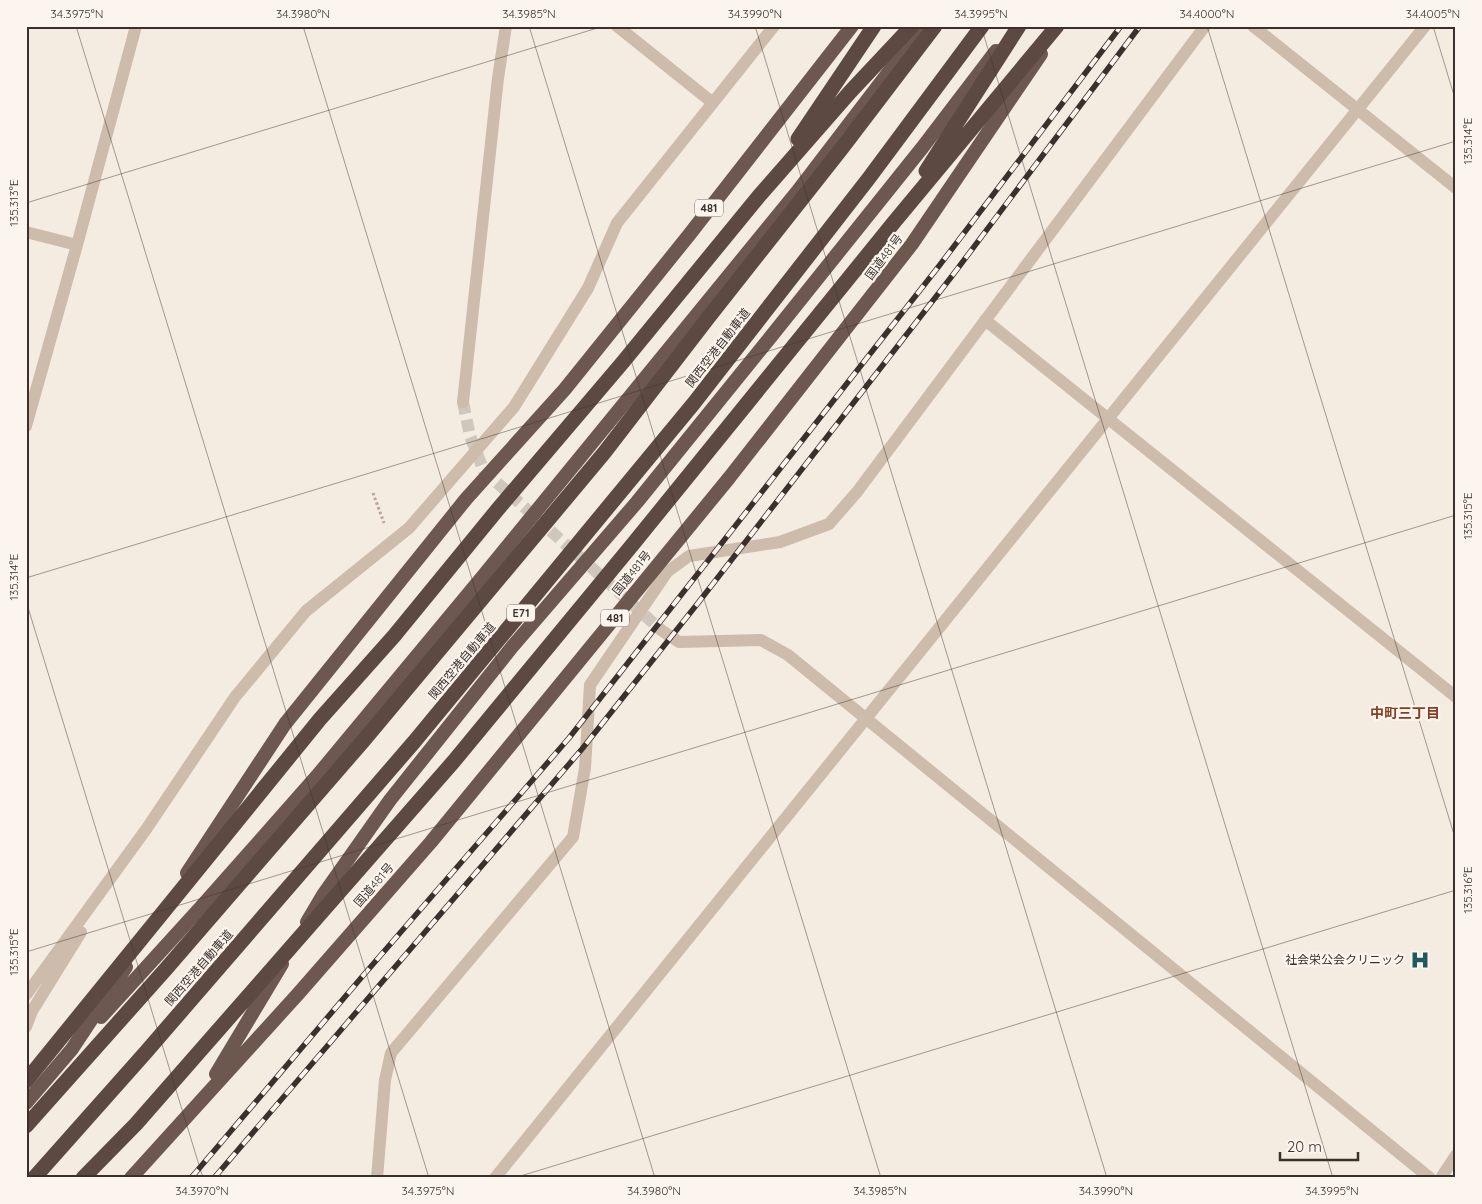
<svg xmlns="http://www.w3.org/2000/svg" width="1482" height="1204" font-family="Quicksand,'Noto Sans JP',sans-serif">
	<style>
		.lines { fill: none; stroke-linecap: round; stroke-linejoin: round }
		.tertiary-tunnel { stroke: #cfc6bd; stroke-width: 12; stroke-dasharray: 12 6; stroke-linecap: butt }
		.path { stroke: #b9a596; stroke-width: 3; stroke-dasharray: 2.5 2.5; stroke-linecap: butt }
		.minor { stroke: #cdbbac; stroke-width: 12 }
		.tertiary { stroke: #cdbbac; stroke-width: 12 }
		.trunk { stroke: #6c584f; stroke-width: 14 }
		.motorway { stroke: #5c4a42; stroke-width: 15 }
		.rail-casing { stroke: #3b302b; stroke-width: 5.5 }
		.rail { stroke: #fbf5ee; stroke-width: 4; stroke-dasharray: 11; stroke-linecap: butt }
		.ticks { fill: none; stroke: #3b302b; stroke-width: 1; stroke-opacity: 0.45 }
		.labels { text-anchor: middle; stroke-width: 4.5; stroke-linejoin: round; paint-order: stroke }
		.shield { fill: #fbf5ee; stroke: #756b66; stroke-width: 1 }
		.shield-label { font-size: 11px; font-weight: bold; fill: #3b302b }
		.street-label { font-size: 12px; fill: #3b302b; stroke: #fbf5ee }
		.poi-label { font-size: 12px; fill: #3b302b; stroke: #fbf5ee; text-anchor: end }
		.neighbourhood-label { font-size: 14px; font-weight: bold; fill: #8c3b22; stroke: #fbf5ee }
		.neatline { fill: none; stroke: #3b302b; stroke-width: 2 }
		.ticks-label { font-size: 12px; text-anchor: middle; fill: #3b302b }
	</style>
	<rect width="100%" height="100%" fill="#f4ebe1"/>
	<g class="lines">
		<path class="tertiary-tunnel" d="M463,402L470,436L484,471L661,630"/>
		<path class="path" d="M373,493L384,523"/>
		<path class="minor" d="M617,26L713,103
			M1253,26L1456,188
			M26,232L77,245L26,426
			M77,245L136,26
			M985,320L1456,697
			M26,995L147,828L235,697L306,611L409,528L514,407L588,288L617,223L774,26
			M26,1027L32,1011L81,932
			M377,1178L385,1080L391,1053L573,837L585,768L590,685L667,572L689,556L780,542L829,524L857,492L1205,26
			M495,1178L1425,26"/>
		<path class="tertiary" d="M463,402L498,78L506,26
			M661,630L679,642L761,640L788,655L1430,1178
			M1441,1178L1456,1155"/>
		<path class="trunk" d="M187,873L285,724L466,499L565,389L689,235L852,26
			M307,922L323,895L390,800L512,647L637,502L773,334L922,148L996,51
			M101,1017L202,906L317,776L484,575L797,192L924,26
			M216,1074L282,964
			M26,1103L72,1049L126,967
			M131,1178L298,994L431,842L729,478L912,244L1041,54"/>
		<path class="motorway" d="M798,139L874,26
			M926,171L1019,26
			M26,1081L320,719L394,636L498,509L623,362L759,196L850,92L912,26
			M26,1126L165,970L364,740L604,453L708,318L842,148L935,26
			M34,1178L146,1052L414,742L694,403L869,178L982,26
			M83,1178L136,1124L454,761L633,544L895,221L1057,26"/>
		<g class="rail-casing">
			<path id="rail" d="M191,1178L361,978L569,738L939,266L1121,26
				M214,1178L582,749L698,603L952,276L1140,26"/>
		</g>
		<use href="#rail" class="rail"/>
	</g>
	<path class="ticks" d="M76,26L429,1178M303,26L655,1178M529,26L881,1178M755,26L1107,1178M981,26L1333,1178M1207,26L1456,841M1433,26L1456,102M26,203L604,26M26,578L1456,141M26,601L203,1178M26,952L1456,515M514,1178L1456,890"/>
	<defs>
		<g id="hospital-bare" transform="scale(1.5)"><path d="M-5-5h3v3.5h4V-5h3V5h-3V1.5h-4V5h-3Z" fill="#1f5a5e" stroke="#fbf5ee" stroke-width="2.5" paint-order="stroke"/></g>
	</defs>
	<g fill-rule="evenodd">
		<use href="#hospital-bare" x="1420" y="960"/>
	</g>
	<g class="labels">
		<g class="shield">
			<rect x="695" y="199.5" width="28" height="17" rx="4"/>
			<rect x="507" y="604.5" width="28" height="17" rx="4"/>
			<rect x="601" y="609.5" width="28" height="17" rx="4"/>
		</g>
		<g class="shield-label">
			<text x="709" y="212">481</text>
			<text x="521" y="617">E71</text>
			<text x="615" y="622">481</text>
		</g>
		<g class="street-label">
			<text transform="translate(884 257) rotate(-53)" y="4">国道481号</text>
			<text transform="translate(718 348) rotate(-52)" y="4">関西空港自動車道</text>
			<text transform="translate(632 573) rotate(-51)" y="4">国道481号</text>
			<text transform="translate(462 661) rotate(-50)" y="4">関西空港自動車道</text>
			<text transform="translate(374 885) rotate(-49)" y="4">国道481号</text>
			<text transform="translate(199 968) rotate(-49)" y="4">関西空港自動車道</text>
		</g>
		<g class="poi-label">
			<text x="1405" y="964">社会栄公会クリニック</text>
		</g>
		<g class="neighbourhood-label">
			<text x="1405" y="718">中町三丁目</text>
		</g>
	</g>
	<rect width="1482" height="1204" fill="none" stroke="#fbf5ee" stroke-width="55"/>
	<path d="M1280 1152v8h78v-8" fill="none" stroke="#3b302b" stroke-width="2.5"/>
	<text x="1287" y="1152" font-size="15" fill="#3b302b" stroke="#fbf5ee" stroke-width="4" paint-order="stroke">20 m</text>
	<rect x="28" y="28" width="1426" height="1148" class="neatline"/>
	<g class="ticks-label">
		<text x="77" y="18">34.3975°N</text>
		<text x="303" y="18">34.3980°N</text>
		<text x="529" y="18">34.3985°N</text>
		<text x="755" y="18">34.3990°N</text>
		<text x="981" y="18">34.3995°N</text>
		<text x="1207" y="18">34.4000°N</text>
		<text x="1433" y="18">34.4005°N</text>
		<text transform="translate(1468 141) rotate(-90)" y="4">135.314°E</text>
		<text transform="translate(14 203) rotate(-90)" y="4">135.313°E</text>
		<text transform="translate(1468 516) rotate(-90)" y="4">135.315°E</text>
		<text transform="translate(14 577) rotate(-90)" y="4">135.314°E</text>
		<text transform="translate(1468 890) rotate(-90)" y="4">135.316°E</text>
		<text transform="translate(14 952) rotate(-90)" y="4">135.315°E</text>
		<text x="202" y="1195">34.3970°N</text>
		<text x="428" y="1195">34.3975°N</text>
		<text x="654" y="1195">34.3980°N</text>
		<text x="880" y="1195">34.3985°N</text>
		<text x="1106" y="1195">34.3990°N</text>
		<text x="1332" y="1195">34.3995°N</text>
	</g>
</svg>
